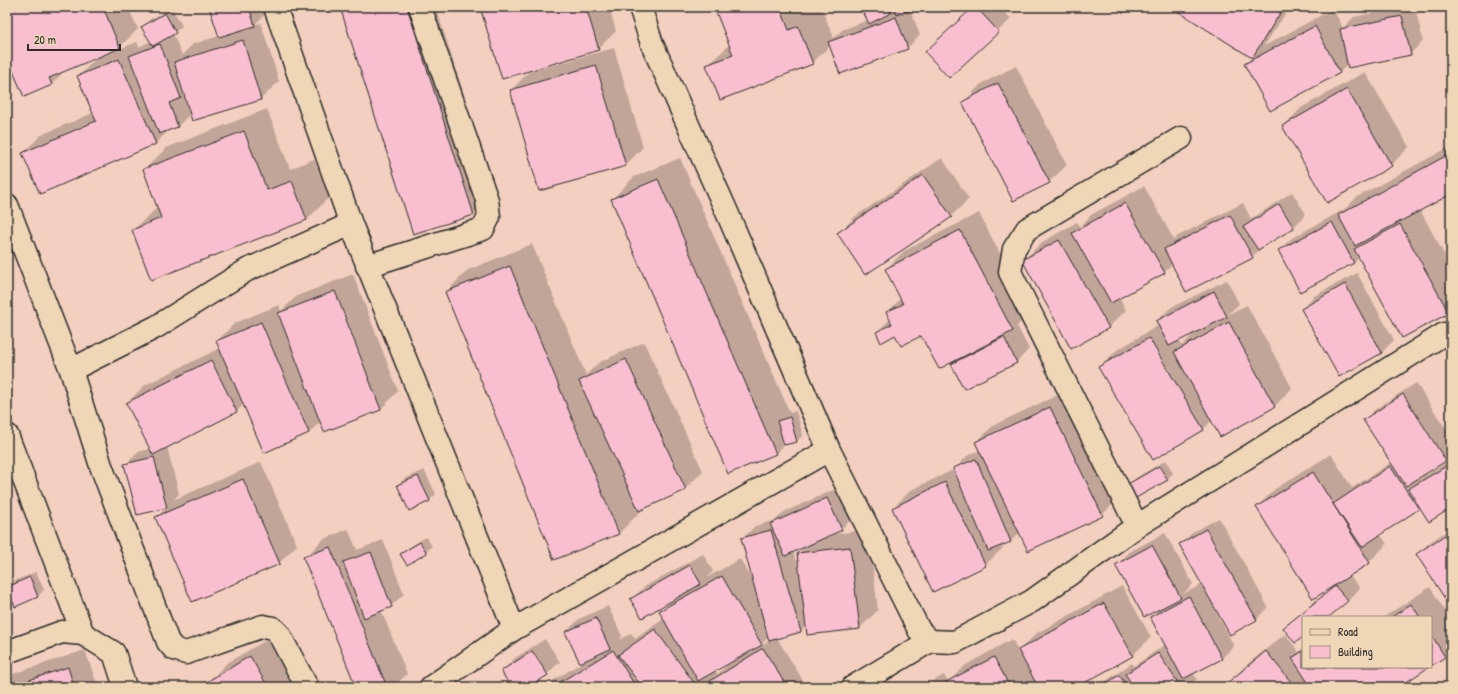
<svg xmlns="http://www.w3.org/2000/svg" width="1458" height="694" font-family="'Patrick Hand',sans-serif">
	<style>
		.shadow { fill: #0003; fill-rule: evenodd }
		.building { fill: #f9bfd0; stroke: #2b2b2b }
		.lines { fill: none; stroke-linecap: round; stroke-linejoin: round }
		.minor-casing { stroke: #2b2b2b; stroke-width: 25 }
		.minor { stroke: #efd6b7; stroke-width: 22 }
	</style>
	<rect width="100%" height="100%" fill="#f2cfbe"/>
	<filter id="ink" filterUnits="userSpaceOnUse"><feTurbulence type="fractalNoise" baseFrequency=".025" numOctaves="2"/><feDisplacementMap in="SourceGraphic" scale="8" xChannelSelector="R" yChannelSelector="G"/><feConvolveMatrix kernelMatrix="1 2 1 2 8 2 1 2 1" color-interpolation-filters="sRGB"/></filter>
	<g filter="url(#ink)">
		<path class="shadow" d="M7,7H128L138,29L117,50L137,42L139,47L151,41L143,27L149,20L172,8L182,26L173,34L182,55L193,44L219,36L210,7H266L268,12L255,24L261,23L279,81L261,99L192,120L190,114L178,126L170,129L155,144L23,153L41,135L93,113L78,77L98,56L65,70L52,84L25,95L7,54Z
			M341,7H436L495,192L473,214Z
			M481,7H609L616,31L598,49Z
			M715,7H821L834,38L842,30L868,20L862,7H916L910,9L920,35L907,48L831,45L812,63L707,66L730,44Z
			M974,7H1000L1011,19L949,77Z
			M1172,7H1290L1264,46L1333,9L1343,28L1354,17L1401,7H1415L1423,41L1410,54L1348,64L1340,72L1270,110L1245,64L1252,57Z
			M614,48L643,147L626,165L511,90L529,72Z
			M1016,66L1067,165L1049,182L964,102L981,84Z
			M1365,72L1409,147L1391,165L1284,126L1301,108Z
			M267,109L290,169L314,159L329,197L307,220L133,230L158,207L144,170L166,148Z
			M1451,146V192L1420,210L1451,267V309L1448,312L1359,257L1354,263L1279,250L1292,238L1345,209L1357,197Z
			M680,158L790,413L796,411L803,435L797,441L785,444L775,454L612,199L634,177Z
			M942,158L969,199L951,216L839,233L856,216Z
			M1144,186L1174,240L1178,236L1243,203L1251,219L1292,192L1306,214L1294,227L1262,247L1252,257L1173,263L1164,272L1119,297L1126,310L1108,328L1023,261L1041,243L1077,222L1080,227L1091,215Z
			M979,213L1030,312L1017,326L1029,349L1017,362L964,388L952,365L958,359L922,334L877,332L890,319L887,313L901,298L886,269L904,251Z
			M532,244L586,375L598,363L644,342L703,471L685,489L640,509L641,511L619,533L554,559L446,292L468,270Z
			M1357,273L1394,340L1382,352L1339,376L1302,309L1314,296Z
			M353,274L398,391L381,409L325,431L321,421L309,433L244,404L237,411L167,447L179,494L173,500L261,462L297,545L279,563L156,518L167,507L126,464L138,452L150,449L127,403L145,385L220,348L217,341L235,323L279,305L281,311L297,296Z
			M1227,280L1239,304L1227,315L1247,305L1292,388L1275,406L1212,420L1203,430L1099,368L1117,350L1159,325L1157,321L1170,308ZM1195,332L1182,346L1178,340Z
			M1416,383L1451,437V454L1425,473L1426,475L1451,459V507L1429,520L1420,507L1380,534L1387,544L1369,562L1349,575L1360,588L1348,601L1327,617H1303V636L1284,628L1331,588L1257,507L1275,489L1331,454L1352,488L1392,462L1364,420L1377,408ZM1425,474L1420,479L1419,477Z
			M1068,390L1120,497L1102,515L1020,532L1011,541L1002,545L1003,548L985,565L893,508L911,490L955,469L967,456L980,450L976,442L994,425Z
			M1166,460L1173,473L1167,479L1129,484L1136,478Z
			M424,470L436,494L430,500L410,510L398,485L404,479Z
			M840,487L854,517L841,529L832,534L868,530L878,610L860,628L808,634L807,625L801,631L777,638L807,687H547L554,680L581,663L566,632L579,619L608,606L622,636L620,640L631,633L635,639L664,618L660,612L670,602L632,599L644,587L703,554L713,571L708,577L740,559L753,581L742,539L755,526L776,520L784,512ZM806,545L798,554V566L793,551ZM769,637L770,640L762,645L761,644ZM727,664V665L718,674L715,671Z
			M1219,518L1268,607L1256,620L1214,608L1234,646L1222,658L1193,673L1197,679L1189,687H1097L1132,663L1134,666L1166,644L1152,617L1160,608L1117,565L1129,552L1165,533L1193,584L1183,594L1203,584L1181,544L1193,532Z
			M1451,528V530L1430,544V546L1451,533V606L1418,554L1430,542Z
			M348,529L357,550L383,540L404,594L391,606L381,610L407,674L393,687H357L305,558L322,540Z
			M426,537L432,546L426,552L402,554L408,548Z
			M36,572L44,590L38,596L7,587L14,581Z
			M1122,586L1151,637L1133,655L1075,687H922L944,675L948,682L966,665L1012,639L1018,651L1037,633Z
			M1430,587L1451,620V650L1431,665V617H1384Z
			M1285,634L1299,652L1303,648V667H1428L1397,687H1225L1245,666Z
			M268,639L296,687L316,675L323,687H213L209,681L227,663Z
			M545,639L560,662L547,674L527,687H512L502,671L515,658Z
			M85,650L98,687H7V676Z"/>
		<path class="building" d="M7,7H103L120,48L49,78L52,85L24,97L7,57Z
			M209,7H249L255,26L219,37Z
			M340,7H407L474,215L413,234Z
			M480,7H586L599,50L502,79Z
			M714,7H780L789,30L798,26L813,64L720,100L706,65L733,55Z
			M861,7H888L891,13L869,24Z
			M894,7H918L897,15Z
			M973,7H976L999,32L949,78L925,52Z
			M1119,7H1137L1122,13Z
			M1171,7H1284L1252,58Z
			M165,13L176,33L153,46L141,27Z
			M1402,16L1411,55L1348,68L1340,29Z
			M896,17L908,49L840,74L828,42Z
			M1315,26L1340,73L1270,111L1244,64Z
			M243,40L261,100L192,121L174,62Z
			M160,44L181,98L169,103L178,127L159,134L129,56Z
			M119,59L156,144L40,194L22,153L96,121L77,76Z
			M596,65L626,166L539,191L510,90Z
			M998,83L1050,183L1013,201L962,102Z
			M1347,89L1392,166L1327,203L1282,126Z
			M244,131L267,190L292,181L307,220L151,280L132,230L161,218L143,169Z
			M1451,153V194L1355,246L1338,215Z
			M923,175L952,217L865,275L837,233Z
			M658,179L776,454L728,474L611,199Z
			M1125,203L1165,273L1111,303L1072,233Z
			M1279,204L1294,228L1258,250L1243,227Z
			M1230,215L1253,258L1186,292L1164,249Z
			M1332,222L1354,263L1300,292L1278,250Z
			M1400,224L1449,313L1402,338L1354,249Z
			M960,230L1013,331L939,369L921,336L901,346L895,335L881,343L876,332L892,324L886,312L903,304L885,269Z
			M1059,240L1109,328L1071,349L1022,260Z
			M510,266L619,534L554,560L445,292Z
			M1345,284L1382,353L1339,377L1301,309Z
			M335,291L381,410L324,432L278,313Z
			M1214,291L1227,317L1169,346L1156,321Z
			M261,322L309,433L264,453L216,341Z
			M1229,322L1275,407L1220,437L1174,352Z
			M1004,337L1017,363L964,389L951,364Z
			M1149,338L1204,430L1153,460L1098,367Z
			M626,359L686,490L639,511L579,381Z
			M211,360L237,412L153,455L126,403Z
			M1403,394L1446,461L1406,486L1363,420Z
			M1050,407L1103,516L1028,551L975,442Z
			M790,417L797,442L784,445L777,421Z
			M154,457L167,508L137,515L124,464Z
			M976,459L1011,542L988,551L953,468Z
			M1450,464L1451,508L1429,522L1408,489Z
			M1159,466L1168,480L1136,498L1128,484Z
			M1390,466L1419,509L1362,547L1333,504Z
			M1313,472L1370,563L1313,599L1256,507Z
			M418,476L430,501L409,511L397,485Z
			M243,479L280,564L192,602L155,517Z
			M945,482L986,566L933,592L892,508Z
			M827,498L842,530L785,556L770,524Z
			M1206,529L1257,620L1230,635L1179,544Z
			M771,530L801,632L769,641L741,538Z
			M1451,531V608L1416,554Z
			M420,542L427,553L407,565L400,554Z
			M1152,545L1181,598L1144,617L1115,565Z
			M330,547L387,687H356L303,557Z
			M850,547L860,629L807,635L797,553Z
			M371,552L392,607L364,618L343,562Z
			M690,565L701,584L642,618L630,599Z
			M722,576L762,645L698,681L659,611Z
			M30,577L38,597L15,607L7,587Z
			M1335,586L1348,601L1329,617H1303V637L1295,643L1283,628Z
			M1189,596L1222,659L1183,679L1150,617Z
			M1104,603L1133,656L1077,687H1038L1018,650Z
			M1411,604L1420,617H1392Z
			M596,618L610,649L580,663L565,632Z
			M655,629L697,687H642L618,655Z
			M1431,634L1445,657L1431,666Z
			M763,648L787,687H714L710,681Z
			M613,650L636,687H552Z
			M532,651L548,675L529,687H511L501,671Z
			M1266,651L1295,687H1228L1226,684Z
			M1303,651V667H1429L1399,687H1311L1292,658Z
			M1158,653L1181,687H1134L1125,674Z
			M250,656L268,687H212L208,681Z
			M994,657L1010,687H949L946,682Z
			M68,667L74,687H8Z
			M1119,675L1128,687H1101Z"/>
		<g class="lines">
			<g class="minor-casing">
				<path id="minor" d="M275,7L351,224L514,629
					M640,7L652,44L726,210L829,450L919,630L930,641
					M7,205L71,370L101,466L168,642L174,649L186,653L263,626L273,628L279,634L307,687
					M367,266L483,229L489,217L487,200L420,7
					M71,370L156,327L247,270L351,224
					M7,435L83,634
					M1137,526L1010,272L1014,249L1027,229L1181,138
					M7,652L62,632L83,634L114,653L125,687
					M431,687L514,629L829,450
					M853,687L930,641L955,642L1032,601L1137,526L1444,334"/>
			</g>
			<use href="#minor" class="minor"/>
		</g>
	</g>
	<rect width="1458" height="694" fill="none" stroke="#efd6b7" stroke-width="24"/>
	<rect x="12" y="12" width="1434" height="670" fill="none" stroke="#2b2b2b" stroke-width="1.5" filter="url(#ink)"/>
	<rect x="1302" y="616" width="130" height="52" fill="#efd6b7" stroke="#a1927f"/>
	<rect x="1310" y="629" width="20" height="6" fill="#efd6b7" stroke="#a1927f"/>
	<text x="1338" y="636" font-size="12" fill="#2b2b2b">Road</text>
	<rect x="1310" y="646" width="20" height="12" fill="#f9bfd0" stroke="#a1927f"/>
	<text x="1338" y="656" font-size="12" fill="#2b2b2b">Building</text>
	<path d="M28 44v6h92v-6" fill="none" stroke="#2b2b2b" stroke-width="2"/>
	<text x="34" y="44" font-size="12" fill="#2b2b2b" stroke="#efd6b7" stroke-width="3" paint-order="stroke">20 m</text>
</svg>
